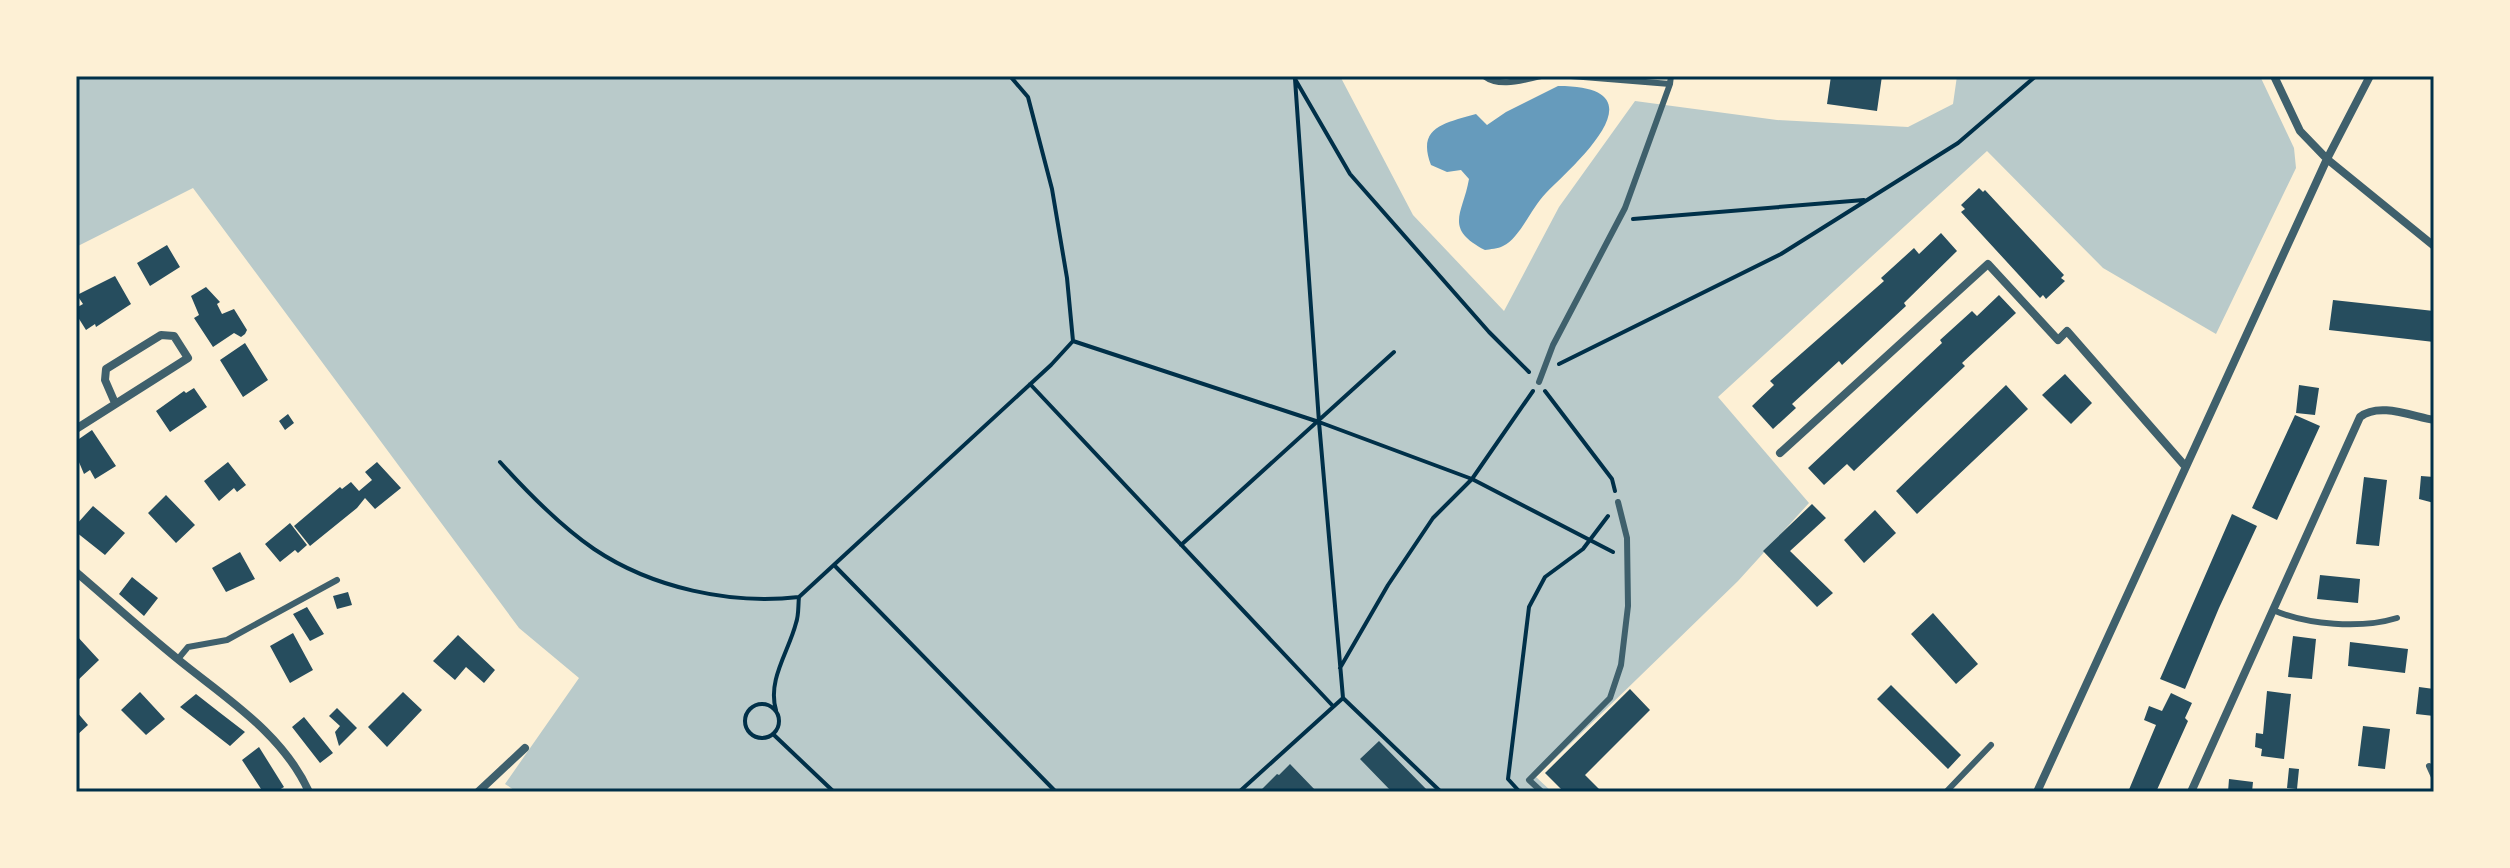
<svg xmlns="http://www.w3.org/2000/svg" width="2510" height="868" font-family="Overpass,sans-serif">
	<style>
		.green { fill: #b9caca }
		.water { fill: #669bbc }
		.building { fill: #264d5e }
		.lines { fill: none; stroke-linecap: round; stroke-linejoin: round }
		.path { stroke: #003049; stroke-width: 4 }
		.service { stroke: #3f606c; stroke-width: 6 }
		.minor { stroke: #3f606c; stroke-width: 8 }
		.neatline { fill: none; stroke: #003049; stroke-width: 3 }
	</style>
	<rect width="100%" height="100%" fill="#fdf0d5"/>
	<path class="green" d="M76,76H1340L1413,215L1504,311L1559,207L1635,101L1777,120L1908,127L1953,104L1957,76H2260L2294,148L2296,168L2216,334L2103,268L1987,151L1718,397L1809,503L1738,581L1536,777L1552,792H517L505,784L579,678L519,628L193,188L76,247Z"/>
	<path class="water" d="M1558,86C1665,86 1576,163 1546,193C1531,208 1520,238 1503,246C1498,249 1490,249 1485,250C1443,228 1463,214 1469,179L1461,170L1447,172L1431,165C1416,126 1446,123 1476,114L1487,125L1506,112Z"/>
	<path class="building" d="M1831,76H1882L1877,111L1827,104Z
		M1979,188L1983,192L1985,190L2064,275L2061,278L2065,281L2046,299L2043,295L2040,298L1961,212L1965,209L1961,205Z
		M1941,233L1957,251L1904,303L1906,306L1842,365L1839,361L1792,404L1796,408L1773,429L1752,406L1774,385L1770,381L1884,281L1881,278L1914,248L1919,254Z
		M167,245L180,267L150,286L137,263Z
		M115,276L131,304L96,327L95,324L86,330L76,314V308L83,304L77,295Z
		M206,287L220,302L217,304L222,314L234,309L247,330L245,334L241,337L234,333L213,347L194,318L199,315L191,296Z
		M1999,295L2016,313L1962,363L1965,366L1854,471L1847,464L1824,485L1808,468L1942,343L1940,340L1972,311L1977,316Z
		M2333,300L2434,311V342L2329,330Z
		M245,343L268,380L243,397L220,360Z
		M2065,374L2092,403L2071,424L2042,395Z
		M2006,385L2028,409L1917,514L1896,491Z
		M2299,385L2319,388L2315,415L2296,413Z
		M194,388L207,407L170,432L156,411L184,391L186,393Z
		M288,414L294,423L285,430L279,421Z
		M2295,415L2320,426L2277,520L2252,508Z
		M92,430L116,466L95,479L90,470L84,474L76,455V441Z
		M228,462L246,485L237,492L234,488L219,501L204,481Z
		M377,462L401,488L375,509L365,498L357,508L310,546L294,526L340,487L342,489L351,482L359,491L372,480L365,472Z
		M2421,476L2434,477V503L2419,499Z
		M2364,477L2387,480L2379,546L2356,544Z
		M166,495L195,525L176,543L148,513Z
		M1812,504L1826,518L1790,551L1833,593L1817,607L1763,551Z
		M93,506L125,533L105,555L76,532V525Z
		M1875,510L1896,533L1864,563L1844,540Z
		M2232,514L2257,526L2219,608L2185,689L2160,679Z
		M290,523L307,545L298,553L295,550L280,562L265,544Z
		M240,552L255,579L226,592L212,568Z
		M2320,575L2360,579L2358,603L2317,599Z
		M132,577L158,598L144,616L119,594Z
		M348,592L352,605L337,609L333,596Z
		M307,607L324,634L310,641L293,614Z
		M1933,613L1978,664L1956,684L1911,634Z
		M293,633L313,670L290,683L270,646Z
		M76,635L99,660L76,682Z
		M458,635L495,670L484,683L466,667L455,680L433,661Z
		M2293,636L2316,639L2312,679L2288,677Z
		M2350,642L2408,649L2405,673L2348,666Z
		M1891,685L1961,755L1948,769L1877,699Z
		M2419,687L2434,689V716L2416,714Z
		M1630,689L1650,710L1585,775L1602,792H1564L1545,773Z
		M2267,691L2291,694L2284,759L2261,756L2262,749L2255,747L2256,733L2263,734Z
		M140,692L165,719L146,735L121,710Z
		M403,692L422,710L387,747L368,727Z
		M2171,693L2192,703L2185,718L2188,721L2156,792L2149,789L2147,792H2128L2156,725L2144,720L2149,706L2162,711Z
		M196,694L219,712L245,732L230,746L180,707Z
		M337,708L357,728L339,746L335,732L340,726L329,716Z
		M76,711L88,725L76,736Z
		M304,717L333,753L320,763L292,727Z
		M2363,726L2390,729L2385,769L2358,766Z
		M1379,741L1429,792H1392L1360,759Z
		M259,747L284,787L276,792H263L242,760Z
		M1290,764L1317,792H1259L1277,774L1279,775Z
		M2289,768L2299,769L2297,789L2287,788Z
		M2229,779L2253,782L2252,792H2228Z"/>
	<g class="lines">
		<path class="path" d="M1633,219L1864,200
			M1073,341L1319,422L1472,479L1613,552
			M1559,364L1781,254L1958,143L2036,76
			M1030,384L1332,705
			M1545,391L1612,479L1615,491
			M500,462C528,493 559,525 594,549C652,588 731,605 799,597C798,605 799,615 796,623C789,651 767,680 776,710
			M1181,545L1394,352
			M834,565L1056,792
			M799,597L1051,365L1073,341L1067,278L1052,189L1028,97L1010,76
			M1340,668L1388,585L1433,518L1472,479L1533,391
			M1343,698L1319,422L1295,79L1350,174L1489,332L1529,372
			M745 721a17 17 0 1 1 34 0a17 17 0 1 1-34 0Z
			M774,735L834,792
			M1518,790L1508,779L1529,607L1545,577L1583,549L1608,516
			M1239,792L1343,698L1441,792"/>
		<path class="service" d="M1484,76C1500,88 1522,80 1541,76
			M1571,76L1670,84L1671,76
			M1539,382L1553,345L1625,208L1670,84
			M2273,610C2307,625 2361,629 2397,618
			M178,659L188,647L227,640L337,580
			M2429,766L2434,777
			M1542,792L1529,780L1610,698L1621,665L1628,606L1627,538L1618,502
			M1946,792L1991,745"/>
		<path class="minor" d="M2274,76L2300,131L2327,159L2434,246
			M76,429L188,358L174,336L161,335L106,369L105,380L115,403
			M1780,453L1988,264L2058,340L2067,331L2185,466
			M76,572C110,601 144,632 180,661C227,699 283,734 309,792
			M478,792L525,748
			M2037,792L2327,159L2370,76
			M2191,792L2360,417C2379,402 2411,416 2434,420"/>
	</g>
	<rect width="2510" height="868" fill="none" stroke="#fdf0d5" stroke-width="156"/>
	<rect x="78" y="78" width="2354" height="712" class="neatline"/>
</svg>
